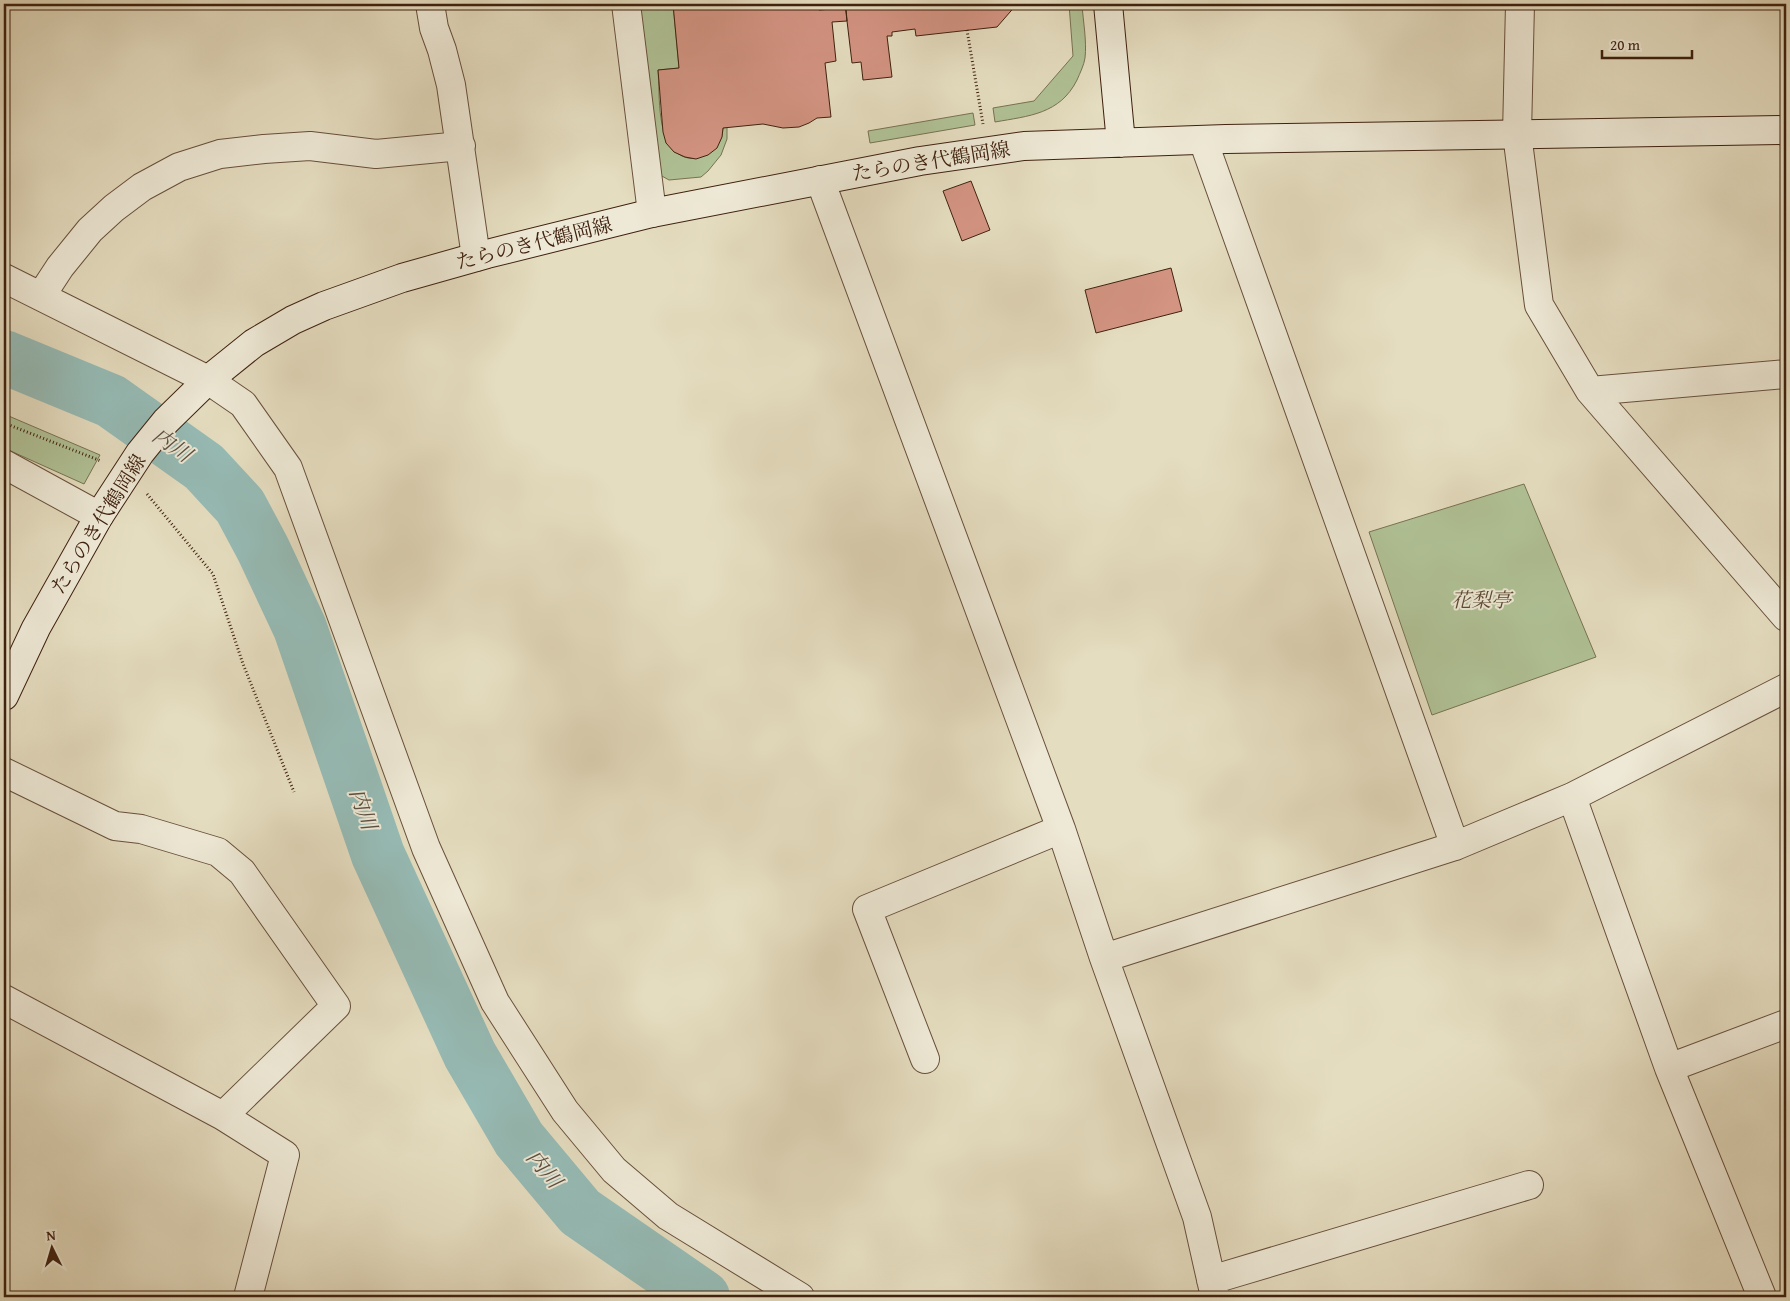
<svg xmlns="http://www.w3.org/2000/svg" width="1790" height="1301" font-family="'Gentium Book Plus','Noto Serif JP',serif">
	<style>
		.green { fill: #b0c296; stroke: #787252 }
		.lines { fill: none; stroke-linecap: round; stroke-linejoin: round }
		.river { stroke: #96bbb5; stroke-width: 54 }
		.building { fill: #d39482; stroke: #3f210f }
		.street-casing { stroke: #68503b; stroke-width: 30 }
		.secondary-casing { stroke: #3f210f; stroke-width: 30 }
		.path { stroke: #3f210f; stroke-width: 3; stroke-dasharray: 1 2.5; stroke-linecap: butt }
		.street { stroke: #eee9d6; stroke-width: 28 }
		.secondary { stroke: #eee9d6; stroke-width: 28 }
		.labels { text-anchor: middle; stroke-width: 4; stroke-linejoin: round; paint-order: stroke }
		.street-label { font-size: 20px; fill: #3f210f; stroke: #eee9d6 }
		.park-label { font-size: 20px; font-style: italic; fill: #5b4931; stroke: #eee9d6 }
		.water-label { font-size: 21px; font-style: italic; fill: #594f41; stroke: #eee9d6 }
	</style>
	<rect width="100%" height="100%" fill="#e5ddc0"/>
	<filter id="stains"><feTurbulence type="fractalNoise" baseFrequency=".004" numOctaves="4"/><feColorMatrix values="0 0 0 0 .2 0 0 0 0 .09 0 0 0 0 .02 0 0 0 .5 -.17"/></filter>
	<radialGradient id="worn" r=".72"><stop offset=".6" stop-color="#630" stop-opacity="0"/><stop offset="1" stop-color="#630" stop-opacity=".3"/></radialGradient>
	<path class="green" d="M634,4H673L679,68L658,70C660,96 656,145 682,156C691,160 697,159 704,154C717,148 722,142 723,128L727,127V139L721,155L708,171L701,177L669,180L653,171Z
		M1069,4H1082C1083,21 1087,41 1085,58C1084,65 1080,73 1077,80C1060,114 1029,116 995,122L993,108L1034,101L1073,56Z
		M973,113L975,125L870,143L868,131Z
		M4,414L100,455L84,484L4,448Z
		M1524,484L1596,657L1432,715L1369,532Z"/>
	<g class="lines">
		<path class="river" d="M4,357L111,401L204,467L240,506L263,549L300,628L378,855L470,1055L519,1139L580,1212L703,1297"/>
	</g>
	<path class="building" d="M673,4H819V10L846,8L847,21L832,22L836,61L825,63L831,117L817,118L809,123L799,127L783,128L763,124L723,128L722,137L717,148L708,155L696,159L685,157L674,152L666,143L663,132L658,70L679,68Z
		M845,4H1017L997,27L916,36L915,29L892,32V36H887L892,77L863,80L861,62L852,63Z
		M971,181L990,230L962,241L943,191Z
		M1171,268L1182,311L1096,333L1085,290Z"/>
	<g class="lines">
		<g class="street-casing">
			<path id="street" d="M430,4L434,28L442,50L451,85L476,257
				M626,4L652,213
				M1520,4L1517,134L1539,305L1590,391L1786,617
				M1203,140L1455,846
				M820,180L1061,829L1104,958L1197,1217L1215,1297
				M4,278L208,380L243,404L288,468L426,848L495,1002L565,1111L614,1170L668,1216L800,1297
				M41,296L60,267L90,230L114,208L142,187L179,167L220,154L264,149L310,146L376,154L461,146
				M1590,391L1786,374
				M4,464L99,516
				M4,772L115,826L141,829L218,852L242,872L336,1006L223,1116
				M1572,797L1669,1068L1762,1297
				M1104,958L1455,846L1572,797L1786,688
				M4,999L223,1116L285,1155L248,1297
				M925,1059L867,909L1061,829
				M1669,1068L1786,1024
				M1211,1280L1529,1185"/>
		</g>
		<g class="secondary-casing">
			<path id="secondary" d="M1108,4L1121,143
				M4,696L36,628L99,516L140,453L166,421L208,380L254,343L293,320L324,306L402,278L487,254L652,213L920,161L1024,146L1226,139L1786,130"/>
		</g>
		<path class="path" d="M967,30L983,124
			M4,423L101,461
			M147,494L213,574L243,664L294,792"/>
		<use href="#street" class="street"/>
		<use href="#secondary" class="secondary"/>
	</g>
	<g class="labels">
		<g class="street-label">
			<text transform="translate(931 161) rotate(-9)" y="7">たらのき代鶴岡線</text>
			<text transform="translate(534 243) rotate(-14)" y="7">たらのき代鶴岡線</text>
			<text transform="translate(98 524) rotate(-58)" y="7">たらのき代鶴岡線</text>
		</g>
		<g class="park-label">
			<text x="1481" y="607">花梨亭</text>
		</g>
		<g class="water-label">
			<text transform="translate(172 445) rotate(35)" y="7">内川</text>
			<text transform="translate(363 809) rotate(71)" y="7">内川</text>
			<text transform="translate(544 1169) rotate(50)" y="7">内川</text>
		</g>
	</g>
	<rect width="1790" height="1301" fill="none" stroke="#e5ddc0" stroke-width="20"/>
	<rect x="5" y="5" width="1780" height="1291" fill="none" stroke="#3f210f" stroke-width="2.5"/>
	<rect x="10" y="10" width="1770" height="1281" fill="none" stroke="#3f210f"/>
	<g transform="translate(52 1248) rotate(355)" stroke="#eee9d6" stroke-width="4" paint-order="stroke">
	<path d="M0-4L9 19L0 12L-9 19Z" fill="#3f210f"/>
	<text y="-8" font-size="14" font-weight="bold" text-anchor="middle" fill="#3f210f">N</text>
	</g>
	<path d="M1602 50v8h90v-8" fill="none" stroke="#3f210f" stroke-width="2.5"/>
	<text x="1610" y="50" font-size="15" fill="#3f210f" stroke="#eee9d6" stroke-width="4" paint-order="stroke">20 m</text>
	<rect width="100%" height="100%" filter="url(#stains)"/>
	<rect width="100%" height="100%" fill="url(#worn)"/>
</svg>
